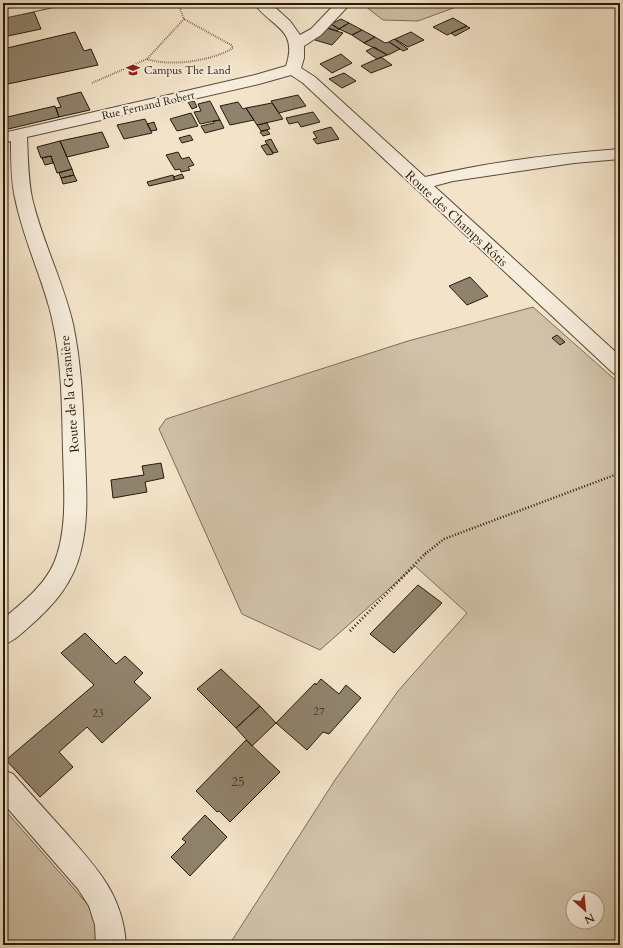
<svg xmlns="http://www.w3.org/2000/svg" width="623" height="948" font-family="Cardo,serif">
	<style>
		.green { fill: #d0c2a9; stroke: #7a6e5a; fill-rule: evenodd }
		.building { fill: #90836d; stroke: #251a0a }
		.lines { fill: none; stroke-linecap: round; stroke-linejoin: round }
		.minor-casing { stroke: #584c3a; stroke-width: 2 }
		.path-far2 { stroke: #251a0a; stroke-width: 2; stroke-dasharray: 0.5 1.5; stroke-linecap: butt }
		.path-far1 { stroke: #251a0a; stroke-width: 2.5; stroke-dasharray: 1 2; stroke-linecap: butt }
		.path { stroke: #251a0a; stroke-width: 3; stroke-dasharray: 1 2.5; stroke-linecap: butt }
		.minor { fill: #f7eddc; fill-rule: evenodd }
		.labels { text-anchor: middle; stroke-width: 4; stroke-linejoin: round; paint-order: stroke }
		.far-poi-label { font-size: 11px; fill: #251a0a; stroke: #f7eddc; text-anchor: start }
		.far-street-label { font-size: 11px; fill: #251a0a; stroke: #f7eddc }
		.number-label { font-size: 11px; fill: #403423 }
		.street-label { font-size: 13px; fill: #251a0a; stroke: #f7eddc }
		.near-number-label { font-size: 13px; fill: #403423 }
	</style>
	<rect width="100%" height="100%" fill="#f3e4c9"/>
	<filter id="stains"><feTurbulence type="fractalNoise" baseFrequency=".005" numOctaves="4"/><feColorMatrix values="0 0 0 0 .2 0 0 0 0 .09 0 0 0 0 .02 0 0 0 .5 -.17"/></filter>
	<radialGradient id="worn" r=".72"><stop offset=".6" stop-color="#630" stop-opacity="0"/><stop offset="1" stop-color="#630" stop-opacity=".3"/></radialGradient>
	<path class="green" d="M361,3H474L456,7L418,21L383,20Z
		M533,307L620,384V945H229L335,780L398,691L467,613L415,566L320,650L242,614L159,429L166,419L408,341ZM573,898H597V922H573Z
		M3,808L90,907L101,945H3Z"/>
	<path class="building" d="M34,12L41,29L3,37V18Z
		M453,18L467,26L447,35L433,27Z
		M341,19L349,23L339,29L331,24Z
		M349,23L362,30L352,35L339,29Z
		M331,24L339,29L337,31L327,28Z
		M466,26L470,28L455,36L451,33Z
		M327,28L343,33L332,45L315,40Z
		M362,30L375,37L364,43L352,35Z
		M75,32L84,51L91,49L98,65L3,85V49Z
		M411,32L424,40L408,47L395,39Z
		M375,37L385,43L389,42L400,49L388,55L364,43Z
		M394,39L408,49L403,51L389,42Z
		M374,47L387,55L377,59L366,51Z
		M341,54L352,63L332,73L320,64Z
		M381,57L392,65L371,73L361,66Z
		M344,73L356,81L342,88L329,79Z
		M81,92L90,110L59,117L56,108L61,107L57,98Z
		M298,95L306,106L279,113L271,101Z
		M194,101L197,107L192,109L188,102Z
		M210,101L220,120L200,124L194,112L201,111L198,104Z
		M238,102L243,109L246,108L254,120L230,125L220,106Z
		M272,103L283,119L257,125L246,108Z
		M55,106L59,117L4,130L3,127V118Z
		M313,112L320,122L301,127L298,122L289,124L286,118Z
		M191,113L198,126L177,131L170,119Z
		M145,119L152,133L124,139L117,125Z
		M220,120L224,128L205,133L201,126L214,123L213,121Z
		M154,122L157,130L151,131L147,124Z
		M267,123L270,129L261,131L257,125Z
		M331,127L339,139L317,144L313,139L317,138L313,132Z
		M267,130L270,134L263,136L260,132Z
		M102,132L109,147L67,157L60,141Z
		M190,135L193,140L182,143L179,138Z
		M271,139L278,152L273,153L265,141Z
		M60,141L72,169L57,173L51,156L41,158L37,147Z
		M267,144L273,153V154L267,155L261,146Z
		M178,152L182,159L189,157L194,165L188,167L190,170L181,172L180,169L175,170L166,155Z
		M51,156L53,163L45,165L42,158Z
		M72,169L74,175L61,178L59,173Z
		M182,174L184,178L175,180L173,177Z
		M74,175L77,181L63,184L61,178Z
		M173,175L175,180L149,186L147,182Z
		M470,277L488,296L467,305L449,286Z
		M557,335L565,342L560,345L552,338Z
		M161,463L164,478L145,482L147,492L113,498L111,480L144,475L142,466Z
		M418,585L442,603L394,653L370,634Z
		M85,633L116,664L125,656L143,673L134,682L151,698L102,743L87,727L59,752L73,767L40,797L6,760L94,685L61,653Z
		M221,669L260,706L236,728L197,689Z
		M321,679L339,694L346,685L361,698L329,734L323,732L307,750L276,723L315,683L316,685Z
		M260,706L276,723L252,746L236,728Z
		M246,740L280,772L230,822L219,811L217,812L196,791Z
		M205,815L227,837L190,876L171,857L186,842L182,839Z"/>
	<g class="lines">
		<g class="minor-casing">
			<path id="minor" d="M33,3H60L58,6L3,18V10Z
				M254,3H270L290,21L300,35L311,29L336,3H351L321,35L304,46V58L301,68L315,77L425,177C488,162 555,154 620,149V159L574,163L453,181L434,186L620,356V376L613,373L303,83L291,75L259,84L27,137C28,158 28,178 32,198C42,241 63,281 73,324C82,367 83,410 85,453C86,485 89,519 81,550C74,582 54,605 30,626C21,634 14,641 3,645V619C22,603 44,586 54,563C68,530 64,488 63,452C62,406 62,359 51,314C41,275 23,238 15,198C11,180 11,160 11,141L3,143V133L255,75L286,66C299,28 270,27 254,3Z
				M3,770L13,774C30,793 48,813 66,833C97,868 123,895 126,945H96L95,925L89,906L78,889L3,803Z"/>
		</g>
		<path class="path-far2" d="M147,59C170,67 212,61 233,48L231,45L184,19
			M92,83L147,59L184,19L178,3"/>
		<path class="path-far1" d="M425,554L444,539L620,473"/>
		<path class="path" d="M350,631L426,553"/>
		<use href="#minor" class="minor"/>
	</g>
	<defs>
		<g id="school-bare" transform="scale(1.08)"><path d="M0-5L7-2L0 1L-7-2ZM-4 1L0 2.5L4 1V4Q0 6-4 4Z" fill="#8f2418" stroke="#f7eddc" stroke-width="2.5" paint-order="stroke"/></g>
	</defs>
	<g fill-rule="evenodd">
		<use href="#school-bare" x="133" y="70"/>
	</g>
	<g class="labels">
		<g class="far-poi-label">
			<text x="144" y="74">Campus The Land</text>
		</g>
		<g class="far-street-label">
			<text transform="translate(148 105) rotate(-13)" y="4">Rue Fernand Robert</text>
		</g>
		<g class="number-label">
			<text x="319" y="715">27</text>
			<text x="98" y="717">23</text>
		</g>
		<g class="street-label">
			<text transform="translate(457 218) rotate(43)" y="5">Route des Champs Rôtis</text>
			<text transform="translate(69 394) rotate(-95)" y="5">Route de la Grasnière</text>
		</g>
		<g class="near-number-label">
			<text x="238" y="786">25</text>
		</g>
	</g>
	<rect width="623" height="948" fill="none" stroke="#f3e4c9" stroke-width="16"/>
	<rect x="4" y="4" width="615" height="940" fill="none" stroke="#251a0a" stroke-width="2"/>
	<rect x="8" y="8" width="607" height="932" fill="none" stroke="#251a0a"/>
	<g transform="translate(585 910) rotate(153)"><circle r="19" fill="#f7eddc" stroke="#a39988"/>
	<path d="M0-3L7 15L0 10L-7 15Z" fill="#8f2418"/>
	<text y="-6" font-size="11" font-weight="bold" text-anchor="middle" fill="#251a0a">N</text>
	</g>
	<rect width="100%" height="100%" filter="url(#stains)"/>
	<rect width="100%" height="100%" fill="url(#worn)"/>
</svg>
